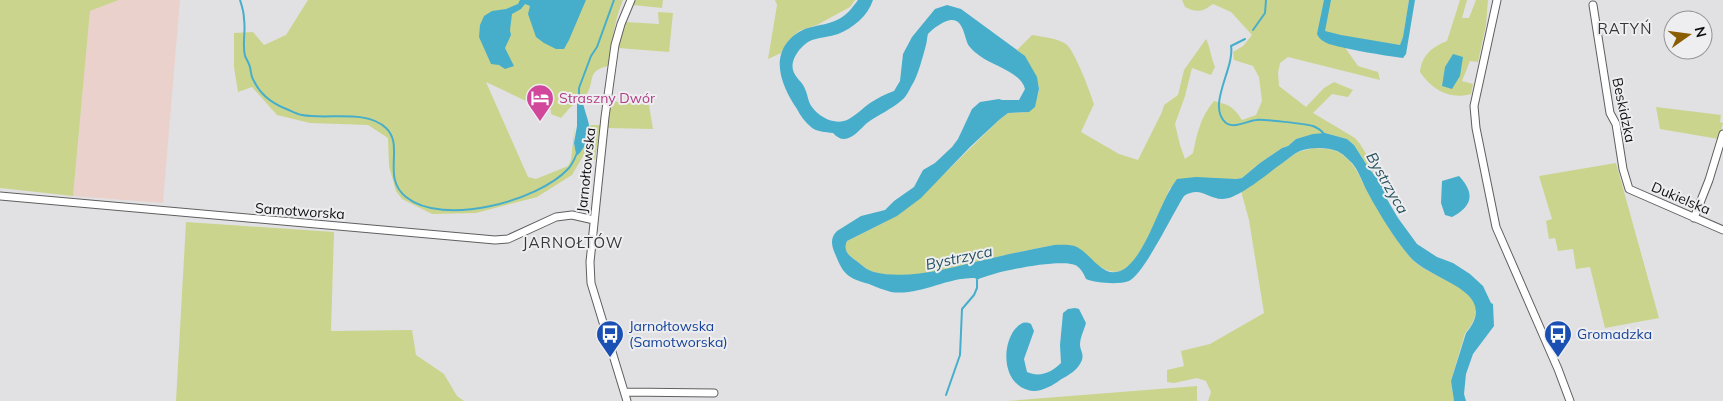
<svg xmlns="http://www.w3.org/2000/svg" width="1723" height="401" font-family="Mulish,sans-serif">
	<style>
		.industrial { fill: #ebd1cc }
		.green { fill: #cbd48d }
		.water { fill: #46aecb }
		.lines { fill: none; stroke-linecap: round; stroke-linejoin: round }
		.stream { stroke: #46aecb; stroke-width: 2 }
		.minor-casing { stroke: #5f5f60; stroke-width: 9 }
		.minor { stroke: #fff; stroke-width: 7 }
		.labels { text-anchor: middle; stroke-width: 4; stroke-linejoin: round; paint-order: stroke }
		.hotel-label { font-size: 14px; fill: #b23c85; stroke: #eeeef0; text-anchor: start }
		.street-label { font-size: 14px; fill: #0e0e0f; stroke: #eeeef0 }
		.transit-label { font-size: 14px; fill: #164399; stroke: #eeeef0; text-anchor: start }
		.neighbourhood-label { font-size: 15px; letter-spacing: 1px; fill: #353637; stroke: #eeeef0 }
		.water-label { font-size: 15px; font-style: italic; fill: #26525f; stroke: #eeeef0 }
	</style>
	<rect width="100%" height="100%" fill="#e1e1e3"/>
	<path class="industrial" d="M119,0H180L163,203L73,196L90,11Z"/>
	<path class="green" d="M0,0H119L90,11L73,196L0,188Z
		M308,0H623C614,21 612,44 608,66C584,71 597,85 584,97C580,101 575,103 572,106C568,109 565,114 561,118L551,114V110L542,109V107L540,106L539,107L486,82L528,177L536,179L568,166L571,160L575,125L574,143L576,154L585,146L590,125H600L595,160L583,156L572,175L537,197L476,213L432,214L402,199L396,191L389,166L388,138L368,125L310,123L277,115L252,87L238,92L234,67V33L253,32L264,45L286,35Z
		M635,0H663L662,8L633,5Z
		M775,0H855L850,7L817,25L799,31L789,40L781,53L768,59L777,5Z
		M1182,0H1409L1403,37L1400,46L1350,37L1346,49L1358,66L1378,72L1380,80L1288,57L1280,63L1278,73L1279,86L1306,107L1324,88L1334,82L1353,90L1348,97L1332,94L1313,113L1355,138L1360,144L1378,173L1377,176L1368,167L1354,145L1347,139L1325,133L1296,139L1288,146L1282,148L1260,163L1242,178L1170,188C1162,206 1141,260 1126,268C1117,274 1109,272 1101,267C1082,255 1078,245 1054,245C1034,249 1014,253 994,258C960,266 908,282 874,272C866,270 861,264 855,260C848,255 843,250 847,241L883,223L945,173L999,120L1008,113L1029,112C1033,105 1039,97 1039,89C1040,81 1024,56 1017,50L1032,35C1044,37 1056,38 1066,44C1075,51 1090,92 1094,104L1081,132L1119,154L1138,160L1162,112L1164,105L1178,95L1184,70L1206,39C1210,46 1211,58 1215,67L1211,75L1192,68L1185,96L1175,124L1180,145L1185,159L1193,153C1197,133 1201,116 1214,101C1229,105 1233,106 1242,120L1256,115L1262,101L1259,77L1253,66L1234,60L1233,52L1243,46L1252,35L1231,12L1213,4C1202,12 1197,13 1185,7Z
		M1460,0H1467L1462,18H1469L1476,0H1488L1486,25L1478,62L1470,61L1462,81L1473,84L1471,94C1450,100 1432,90 1420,72C1422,55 1432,47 1447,41Z
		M658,12L673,13L669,52L618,48L626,22L659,24Z
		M610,101L649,105L653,129L607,128Z
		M1656,107L1721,115L1720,122L1723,123L1719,139L1660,129Z
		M1314,148C1322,149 1333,148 1340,153C1355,162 1360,178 1368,193C1380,214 1394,237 1410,257C1426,276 1458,279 1472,299C1481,310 1473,324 1465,333L1451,381L1454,401H1208L1211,392L1206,381L1197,378L1174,383L1167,382V370L1184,366L1181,351L1210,344L1264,313L1249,220L1241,191L1298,152Z
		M1616,163L1659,318L1605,328L1590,267L1576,269L1573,249L1558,251L1555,238L1549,239L1546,221L1552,219L1539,176Z
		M186,222L334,232L331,331L412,330L416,355L444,374L457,396L464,401H176Z
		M1197,386V401H1008Z"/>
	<path class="water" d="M520,0H586L569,40L564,49H556L544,43L536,37L528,14L530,6L525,4L521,9L512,14L510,30L511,35L505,48L514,66L505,69L499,65L491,64L479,37L480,25L484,16L492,11L506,9L513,6L518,4Z
		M858,0H873C868,16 853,28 838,34C830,37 821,37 812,40C802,44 790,59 793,70C795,78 803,82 805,89C808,95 808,102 812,107C820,118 836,126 849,119C856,115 863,108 870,103C878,98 885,94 894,91L900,81L903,54L912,37L935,9L947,5L961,9L1025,56L1037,77L1039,89L1035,107L1029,112L1008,113L999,120L970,147L921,198L897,216L847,241C843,250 848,255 855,260C861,264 866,270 874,272C906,280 947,269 979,261C1004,255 1029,250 1054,245C1061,245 1070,244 1077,247C1088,253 1095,265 1107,271C1114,274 1123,271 1128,266C1149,247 1159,203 1177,179L1196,177L1236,179L1242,178L1260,163L1282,148L1288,146L1296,139L1313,134L1325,133L1347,139L1354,145L1368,167L1383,186L1388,201L1398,218L1417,244L1437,257L1453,263L1470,274L1483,286L1491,303L1493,304L1494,326L1473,354L1466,374L1464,394L1466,401H1454L1451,381L1466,333C1502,290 1430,281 1410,257C1394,238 1380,215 1368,193C1363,184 1359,171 1352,163C1348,159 1342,153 1337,151C1327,147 1310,147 1300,151C1293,154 1287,160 1281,164C1266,175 1251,188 1234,196C1211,207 1204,183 1184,196C1173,213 1144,274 1129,281C1118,285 1096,283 1086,279C1084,274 1081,269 1077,266C1063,257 992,272 977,280L975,278C947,277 920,296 891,292C884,290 876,287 869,284C849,278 844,276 836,256C832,247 829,239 837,231L861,216L885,210L894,201L914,187L923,170L935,163L952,147L958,139L972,109L980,102L999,99L1002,100H1019L1025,89C1021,72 993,66 980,56C976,53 972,50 969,46C964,38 964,19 951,20C945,20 932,29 928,34C927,37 927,42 926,45C923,56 918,76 912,85C909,90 907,96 902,100C892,109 878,115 867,123C858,131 846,148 833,133C825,132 817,132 811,127C805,122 800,115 797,109C783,88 770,60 790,39C806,23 822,28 839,19C847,15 853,7 858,0Z
		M1324,0H1331L1325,31L1341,35L1400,45L1403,37L1409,0H1415L1406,54L1403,58C1381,55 1350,50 1329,44C1324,42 1319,39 1317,34Z
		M1453,54L1463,57L1460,76L1452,89L1442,86L1445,67Z
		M577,99H582C587,124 598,131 578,155L576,154L574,143L577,126Z
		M1459,176C1475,193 1473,206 1452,217L1445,215L1441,203L1442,181Z
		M1075,308L1079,309L1086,323C1084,330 1080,338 1080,345C1080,350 1084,353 1082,360C1078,370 1069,375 1060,380C1052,386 1038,394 1028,390C1003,383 1001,347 1015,329C1021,323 1024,321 1031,324L1034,331L1024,359L1027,372C1040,378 1052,372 1061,363L1060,345L1063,313L1068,309Z"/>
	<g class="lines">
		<path class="stream" d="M240,0C242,6 244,12 244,19C246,31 242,44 245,56C247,60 249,63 250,67C251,71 251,77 254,81C260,94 272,103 284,108C290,110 296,114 302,115C328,120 366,109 386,128C405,146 381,177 406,197C443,227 538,201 568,169C572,165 575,158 577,153
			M1253,30L1265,13L1266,0
			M1245,39L1231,46C1235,68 1206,106 1226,123C1234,129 1247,121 1256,120C1263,119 1306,124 1313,126C1318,128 1322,131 1325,135
			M579,99V88L591,56L597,47L614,0
			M946,395L960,355L962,309L974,295L977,288V280"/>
		<g class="minor-casing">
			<path id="minor" d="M1497,0L1474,106L1476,128L1496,227L1558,369L1570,401
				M1593,5L1610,113L1616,124L1623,169L1629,189L1723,230
				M0,196L495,240L508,239L556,217L572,215L594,220
				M1694,218L1709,180L1723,134
				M625,392L714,393
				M627,401L591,283L590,262L605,117L615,45L621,24L631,0"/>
		</g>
		<use href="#minor" class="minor"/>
	</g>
	<defs>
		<g id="hotel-pin" transform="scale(1.4375)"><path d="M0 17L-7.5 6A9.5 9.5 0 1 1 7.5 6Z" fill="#d1479c" stroke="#eeeef0"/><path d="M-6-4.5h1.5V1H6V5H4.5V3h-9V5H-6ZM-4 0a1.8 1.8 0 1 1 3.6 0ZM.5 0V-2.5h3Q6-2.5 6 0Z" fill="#fff"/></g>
		<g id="bus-pin" transform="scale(1.4375)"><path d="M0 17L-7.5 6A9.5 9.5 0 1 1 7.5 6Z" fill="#1a4fb4" stroke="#eeeef0"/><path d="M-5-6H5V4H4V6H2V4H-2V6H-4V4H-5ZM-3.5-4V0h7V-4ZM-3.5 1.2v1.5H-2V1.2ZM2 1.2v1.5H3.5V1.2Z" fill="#fff"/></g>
	</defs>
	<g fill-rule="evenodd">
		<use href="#hotel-pin" x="540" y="98"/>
		<use href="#bus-pin" x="610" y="334"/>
		<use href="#bus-pin" x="1558" y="334"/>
	</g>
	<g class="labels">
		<g class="hotel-label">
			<text x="559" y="103">Straszny Dwór</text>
		</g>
		<g class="street-label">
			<text transform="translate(1624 110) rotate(78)" y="5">Beskidzka</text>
			<text transform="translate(586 170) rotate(-84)" y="5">Jarnołtowska</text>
			<text transform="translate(1681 198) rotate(23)" y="5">Dukielska</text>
			<text transform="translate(300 211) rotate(4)" y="5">Samotworska</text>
		</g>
		<g class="transit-label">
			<text x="629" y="331">Jarnołtowska<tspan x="629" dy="16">(Samotworska)</tspan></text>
			<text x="1577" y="339">Gromadzka</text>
		</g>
		<g class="neighbourhood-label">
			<text x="1625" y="34">RATYŃ</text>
			<text x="573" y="248">JARNOŁTÓW</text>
		</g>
		<g class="water-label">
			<text transform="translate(1387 183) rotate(60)" y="5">Bystrzyca</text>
			<text transform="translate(959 258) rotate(-12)" y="5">Bystrzyca</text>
		</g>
	</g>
	<g transform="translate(1688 35) rotate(76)"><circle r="24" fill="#eeeef0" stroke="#949496"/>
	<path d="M0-4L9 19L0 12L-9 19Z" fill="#8a5d01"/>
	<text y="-8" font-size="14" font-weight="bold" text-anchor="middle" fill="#0e0e0f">N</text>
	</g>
</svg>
